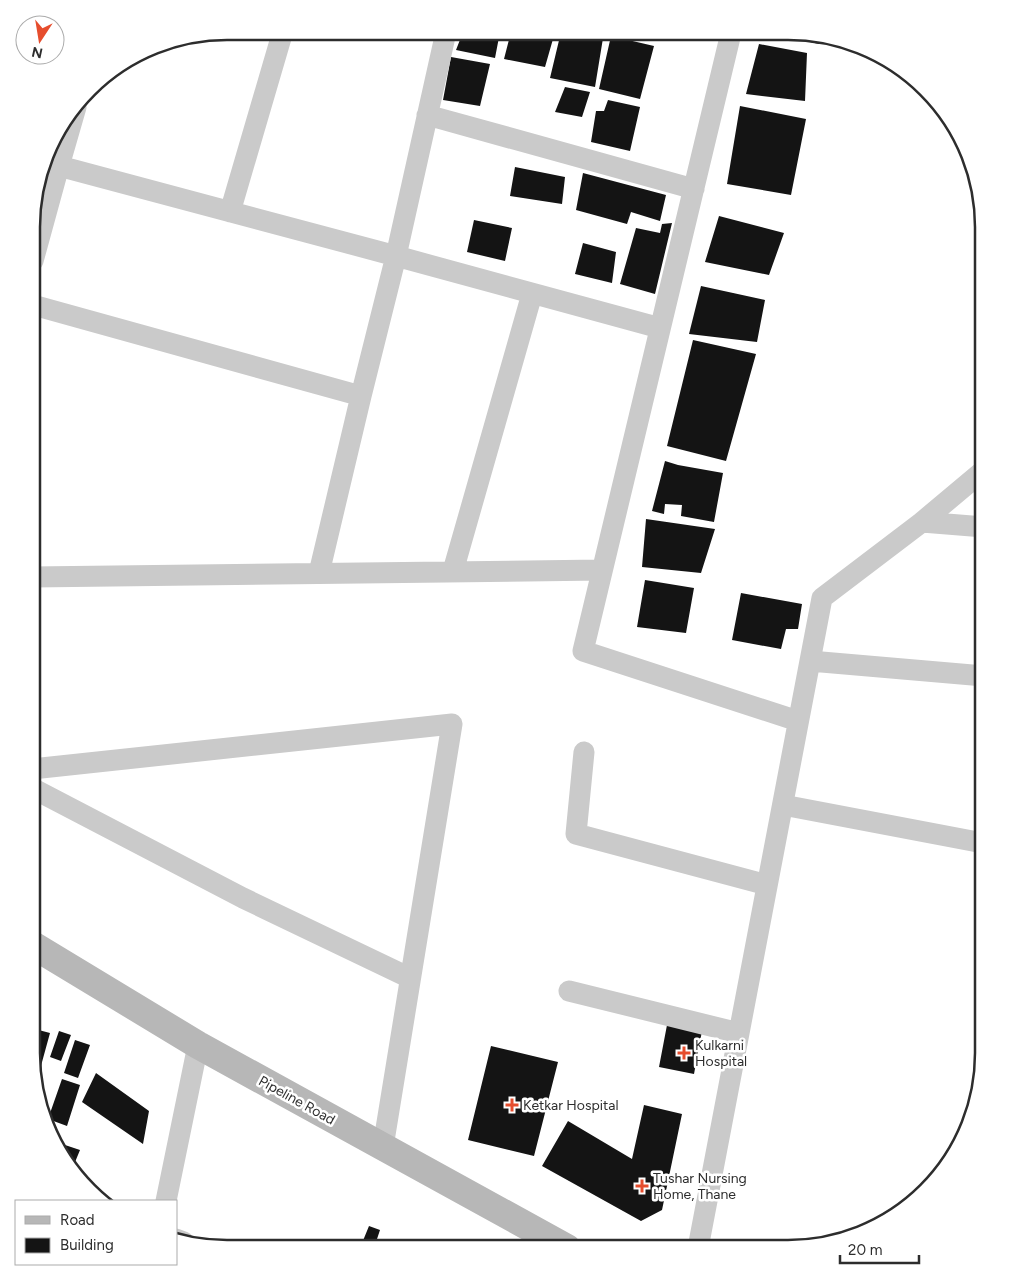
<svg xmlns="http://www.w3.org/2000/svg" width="1015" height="1280" font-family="Figtree,sans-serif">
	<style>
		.building { fill: #141414 }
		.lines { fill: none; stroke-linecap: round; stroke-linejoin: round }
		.minor { stroke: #cacaca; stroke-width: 21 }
		.secondary { stroke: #b7b7b7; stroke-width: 28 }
		.poi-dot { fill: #e64d2d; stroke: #fff; stroke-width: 2 }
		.labels { text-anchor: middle; stroke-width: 5; stroke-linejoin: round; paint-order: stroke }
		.poi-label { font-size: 14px; fill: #2d2d2d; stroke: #fff; text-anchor: start }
		.street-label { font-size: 14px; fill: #2d2d2d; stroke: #fff }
		.rim { fill: none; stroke: #2d2d2d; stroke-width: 2.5 }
	</style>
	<rect width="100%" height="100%" fill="#fff"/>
	<path class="building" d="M463,32H500L495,58L456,50Z
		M511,32H555L545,67L504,59Z
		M561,32H604L595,87L550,78Z
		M770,33H814L822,36L819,44Z
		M611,36L654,46L640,99L599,89Z
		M759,44L807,53L805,101L746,94Z
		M451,57L490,64L480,106L443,100Z
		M565,87L590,92L582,117L555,112Z
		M608,100L640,107L630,151L591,142L596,111H604Z
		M740,106L806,119L791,195L727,184Z
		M515,167L565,177L562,204L510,196Z
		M583,173L666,195L660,221L631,212L627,224L576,210Z
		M719,216L784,233L769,275L705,262Z
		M474,220L512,228L505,261L467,252Z
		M672,223L655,294L620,284L636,228L660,233L662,224Z
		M583,243L616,252L612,283L575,274Z
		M701,286L765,300L757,342L689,334Z
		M693,340L756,354L726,461L667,446Z
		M665,461L678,465L723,473L714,522L681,516L682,505L665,504L664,514L652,511Z
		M646,519L715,529L701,573L642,567Z
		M645,580L694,588L686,633L637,627Z
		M741,593L802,604L798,629H786L781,649L732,640Z
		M667,1025L702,1031L694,1074L659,1067Z
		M31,1028L50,1033L39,1073L34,1071L31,1053Z
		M59,1031L71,1035L61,1061L50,1057Z
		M75,1040L90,1045L78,1078L64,1073Z
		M491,1046L558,1062L534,1156L468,1140Z
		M96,1073L149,1111L143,1144L82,1102Z
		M62,1079L80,1085L67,1126L48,1119Z
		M644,1105L682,1114L662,1210L641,1221L542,1166L568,1121L632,1159Z
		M53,1141L80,1150L73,1167L57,1151Z
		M369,1226L380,1230L374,1248H360Z"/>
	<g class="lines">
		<path class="minor" d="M731,33L583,651L798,721
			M76,107L59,166L396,256L660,328
			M427,115L694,189
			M230,212L283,31
			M33,261L59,166
			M33,305L361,396
			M922,522L984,470
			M453,571L532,294
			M319,573L361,396L396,256L446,32
			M32,577L602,570
			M810,661L984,676
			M584,752L576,834L767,885
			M32,769L452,724L383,1147
			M32,788L243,898L410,978
			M783,805L983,843
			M569,991L739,1033
			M166,1201L198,1045
			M176,1239L184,1242
			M698,1248L822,598L922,522L984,527"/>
		<path class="secondary" d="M31,944L198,1045L567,1248"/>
	</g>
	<g class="poi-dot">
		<path d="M681.5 1045.5h5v5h5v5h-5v5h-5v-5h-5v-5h5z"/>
		<path d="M509.5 1097.5h5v5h5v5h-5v5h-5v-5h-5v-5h5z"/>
		<path d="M639.5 1178.5h5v5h5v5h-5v5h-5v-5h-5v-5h5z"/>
	</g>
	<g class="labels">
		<g class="poi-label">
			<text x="695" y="1050">Kulkarni<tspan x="695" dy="16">Hospital</tspan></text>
			<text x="523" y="1110">Ketkar Hospital</text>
			<text x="653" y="1183">Tushar Nursing<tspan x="653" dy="16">Home, Thane</tspan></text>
		</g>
		<g class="street-label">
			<text transform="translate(297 1100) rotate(29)" y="5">Pipeline Road</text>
		</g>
	</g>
	<path d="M0 0H1015V1280H0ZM227 40H788A187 187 0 0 1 975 227V1053A187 187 0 0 1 788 1240H227A187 187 0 0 1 40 1053V227A187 187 0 0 1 227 40Z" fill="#fff" fill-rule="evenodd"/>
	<path class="rim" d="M227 40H788A187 187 0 0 1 975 227V1053A187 187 0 0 1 788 1240H227A187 187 0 0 1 40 1053V227A187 187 0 0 1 227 40Z"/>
	<rect x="15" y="1200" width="162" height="65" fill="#ffffff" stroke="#ababab"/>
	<rect x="25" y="1216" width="25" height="8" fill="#b7b7b7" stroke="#ababab"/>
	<text x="60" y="1225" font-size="15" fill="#2d2d2d">Road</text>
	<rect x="25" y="1238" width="25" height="15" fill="#141414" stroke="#ababab"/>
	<text x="60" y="1250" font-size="15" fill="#2d2d2d">Building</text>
	<g transform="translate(40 40) rotate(192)"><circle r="24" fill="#ffffff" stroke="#ababab"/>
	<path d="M0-4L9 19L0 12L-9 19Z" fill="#e64d2d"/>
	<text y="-8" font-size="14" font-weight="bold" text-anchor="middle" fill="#2d2d2d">N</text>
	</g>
	<path d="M840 1255v8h79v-8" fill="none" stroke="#2d2d2d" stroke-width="2.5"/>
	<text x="848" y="1255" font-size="15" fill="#2d2d2d" stroke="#ffffff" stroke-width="4" paint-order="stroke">20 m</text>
</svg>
